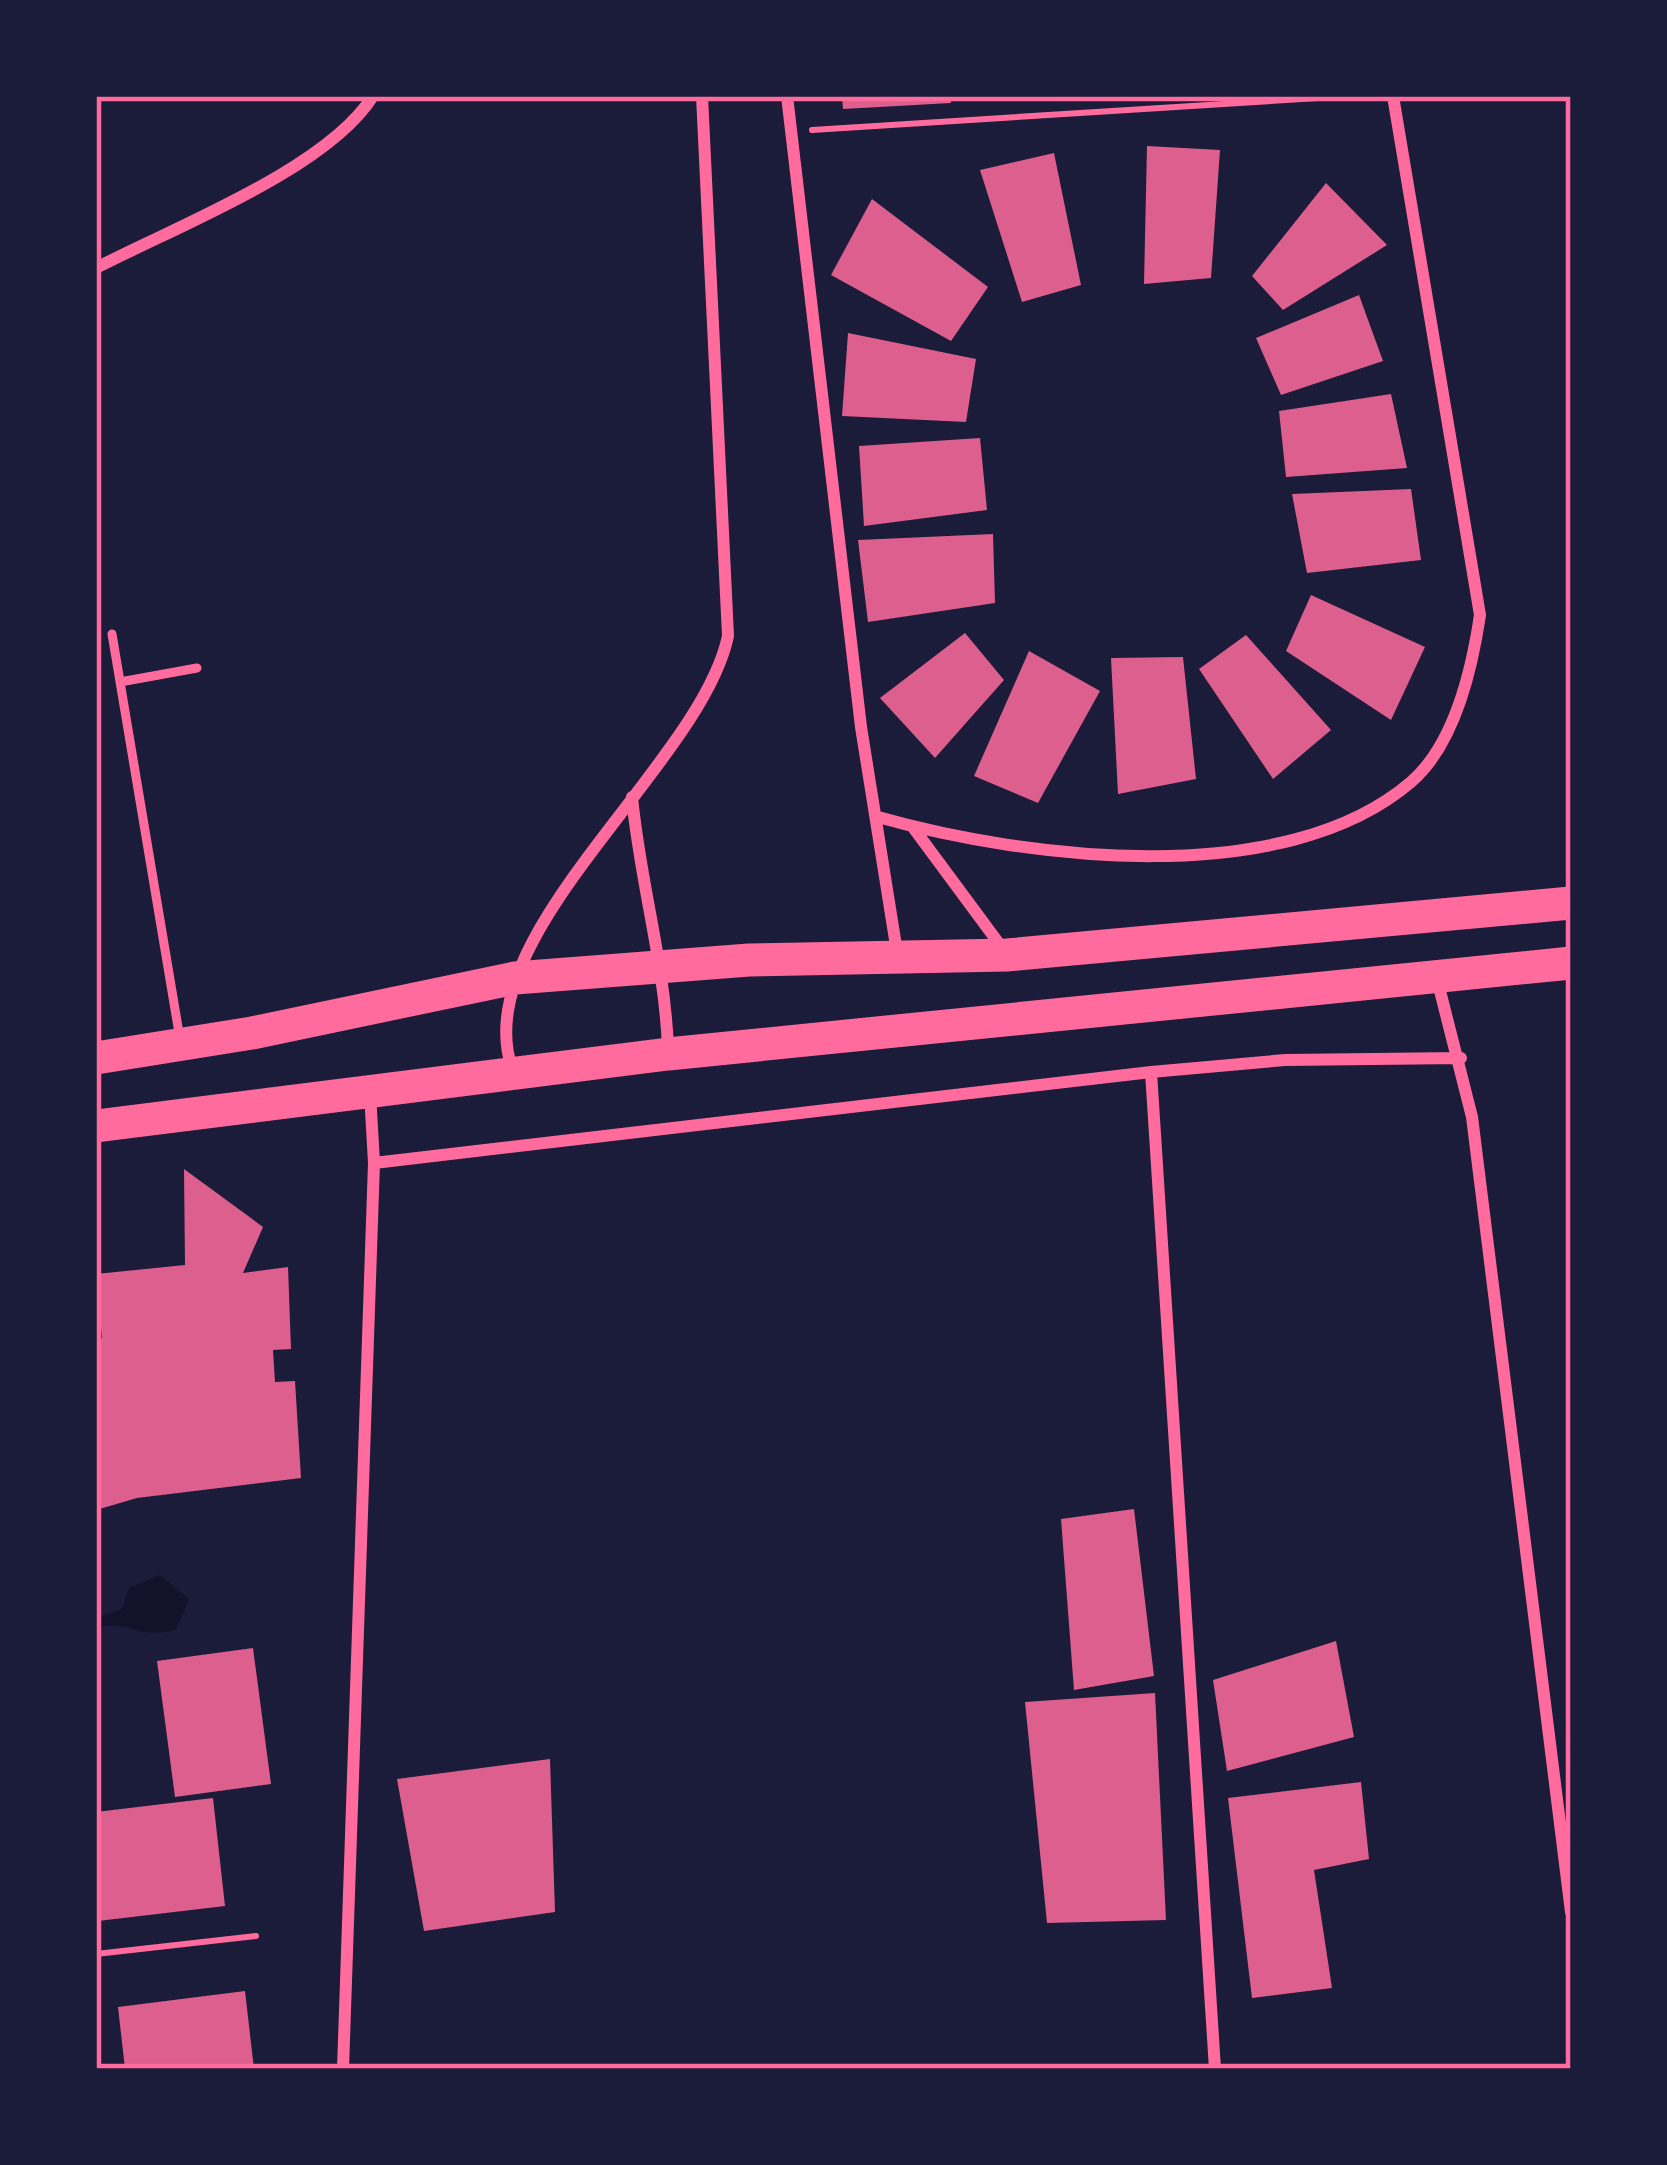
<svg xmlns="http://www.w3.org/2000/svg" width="1667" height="2165" font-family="Karla,sans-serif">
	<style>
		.water { fill: #12122b }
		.building { fill: #dd5f8e }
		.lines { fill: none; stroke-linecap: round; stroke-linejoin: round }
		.path { stroke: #ff6b9d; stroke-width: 6 }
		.service { stroke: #ff6b9d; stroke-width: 9 }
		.minor { stroke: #ff6b9d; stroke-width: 12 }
		.trunk { stroke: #ff6b9d; stroke-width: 33 }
		.neatline { fill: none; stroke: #ff6b9d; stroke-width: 4.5 }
	</style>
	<rect width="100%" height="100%" fill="#1b1b3a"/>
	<path class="water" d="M160,1575L189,1599L176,1630C137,1639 132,1622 103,1626L96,1642V1604L101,1616L122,1609L129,1588Z"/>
	<path class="building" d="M842,96H951V103L843,109Z
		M1147,146L1220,150L1211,278L1144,284Z
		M1054,153L1081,285L1022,302L980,170Z
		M1326,183L1387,245L1283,310L1252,276Z
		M872,199L988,287L951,341L831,275Z
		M1359,295L1383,361L1281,395L1256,338Z
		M848,333L976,359L966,422L842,416Z
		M1391,394L1407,468L1286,477L1279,411Z
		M980,438L987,510L864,526L859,446Z
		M1411,489L1421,560L1307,573L1292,494Z
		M993,534L995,603L868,622L858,540Z
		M1311,595L1425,647L1391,720L1286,651Z
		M965,633L1004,680L935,758L880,698Z
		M1246,635L1331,730L1273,779L1199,669Z
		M1029,651L1100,691L1038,803L974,776Z
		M1183,657L1196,779L1118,794L1111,658Z
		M184,1169L263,1227L243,1273L288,1267L291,1349L273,1350L275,1382L295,1381L301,1478L137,1498L96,1510V1339L102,1338L96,1274L185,1265Z
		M1134,1509L1154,1676L1074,1690L1061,1519Z
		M1336,1641L1354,1737L1227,1771L1213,1680Z
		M253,1648L271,1784L175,1797L157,1661Z
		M1155,1693L1166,1920L1047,1923L1025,1702Z
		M550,1759L555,1912L424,1931L397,1779Z
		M1361,1782L1369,1859L1314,1870L1332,1988L1252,1998L1228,1798Z
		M213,1798L225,1906L98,1921L96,1812Z
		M245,1991L254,2069H125L118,2007Z"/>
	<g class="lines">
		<path class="path" d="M812,130L1350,96
			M96,1954L256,1936"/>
		<path class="service" d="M112,634L180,1039
			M120,682L197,668"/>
		<path class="minor" d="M787,96L861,727L897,952
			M96,268C175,227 327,169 373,96
			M632,797C640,882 665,964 668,1049
			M878,817C1027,859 1284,891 1411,782C1454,745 1472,669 1480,615L1393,96
			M912,826L1003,949
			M1437,979L1472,1117L1571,1912
			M512,1068C466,935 701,765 728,636L702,96
			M1151,1072L1215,2069
			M374,1163L1151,1072L1285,1060L1461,1058
			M343,2069L374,1163L370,1093"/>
		<path class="trunk" d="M96,1058L252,1033L515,978L749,960L1007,955L1571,903
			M96,1126L668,1054L1571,963"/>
	</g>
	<rect width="1667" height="2165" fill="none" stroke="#1b1b3a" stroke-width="198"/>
	<rect x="99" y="99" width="1469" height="1967" class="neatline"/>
</svg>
